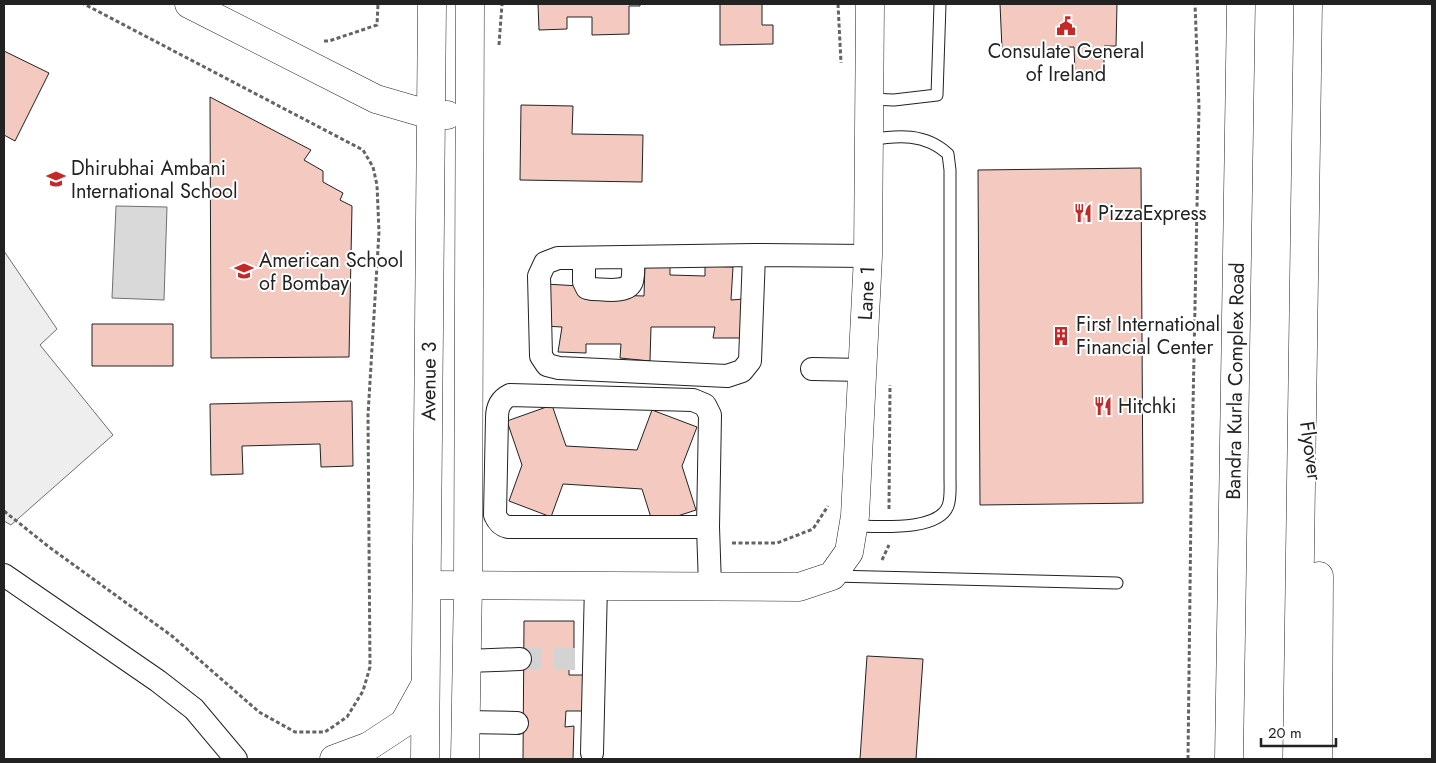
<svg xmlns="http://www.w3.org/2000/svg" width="1436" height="763" font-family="Jost,sans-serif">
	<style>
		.green { fill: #eee; stroke: #6f6f6f }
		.water { fill: #d9d9d9; stroke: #6f6f6f }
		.building { fill: #f3c9c0; stroke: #222 }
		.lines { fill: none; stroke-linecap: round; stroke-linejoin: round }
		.street-tunnel { stroke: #d3d3d3; stroke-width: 22; stroke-dasharray: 22 11; stroke-linecap: butt }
		.lane-casing { stroke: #222; stroke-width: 13 }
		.street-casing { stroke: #222; stroke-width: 24 }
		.secondary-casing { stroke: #222; stroke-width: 29 }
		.primary-casing { stroke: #222; stroke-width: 29 }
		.path { stroke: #646464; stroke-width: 3; stroke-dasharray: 4 2.5; stroke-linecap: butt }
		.lane { stroke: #fff; stroke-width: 11 }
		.street { stroke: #fff; stroke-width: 22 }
		.secondary { stroke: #fff; stroke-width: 28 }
		.primary { stroke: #fff; stroke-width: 28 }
		.labels { text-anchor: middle; stroke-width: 4; stroke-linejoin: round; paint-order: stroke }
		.poi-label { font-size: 20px; fill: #222; stroke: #fff; text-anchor: start }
		.street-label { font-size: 20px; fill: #222; stroke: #fff }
	</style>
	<rect width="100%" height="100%" fill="#fff"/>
	<path class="green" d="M4,251L57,329L40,345L113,435L11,525L4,521Z"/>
	<path class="water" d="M116,206L167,207L164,300L112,298Z"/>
	<path class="building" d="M538,4H640V6H629V34L592,35V17H567V29L539,30Z
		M720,4H762V25H773V44L720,45Z
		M1000,4H1117L1116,46H1104V71L1075,72L1074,47L1002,49Z
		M4,51L49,73L15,141L4,135Z
		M210,97L311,150L304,160L323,171V182L343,193L340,200L352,206L349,357L211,358Z
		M521,105L573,106L572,134L643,135L642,182L520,180Z
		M1141,168L1143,503L980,505L978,170Z
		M645,264L670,265V275L705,276V266L733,267L731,300L744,299L742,338H713L715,327H651L650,361L620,358L621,344H586V353L558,352L562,327L544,326L545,284L580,286L579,294L644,296Z
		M92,324H173V366H92Z
		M352,401L353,466L321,467L320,444L242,446L243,474L211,475L210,404Z
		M552,405L566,446L637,450L652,410L697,427L682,466L696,510L653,524L642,489L563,484L551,517L509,501L522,465L507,421Z
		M524,621H574V654H569V675H583V711H566L565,727L574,726L573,759H523Z
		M867,656L923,659L916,759H860Z"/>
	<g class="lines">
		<path class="street-tunnel" d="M520,659H577"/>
		<g class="lane-casing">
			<path id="lane" d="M869,99L894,100L937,95L940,4
				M854,526C877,526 938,532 948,506C951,498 950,487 950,478V170L948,154C925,133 898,135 870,140
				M833,576L1117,583"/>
		</g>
		<g class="street-casing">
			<path id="street" d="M754,255L750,361L742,371L727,376L559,368L547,365L541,356L539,276L545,263L558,258L754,255L868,256
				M584,258V282L587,288L592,289C603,289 628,294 632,281C634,274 633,265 633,257
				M812,369L863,370
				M708,527H508C501,525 498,522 495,515L497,418C497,407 500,400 510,395L693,400L705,405L710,415L708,527L710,586
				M4,575L158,681L194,709L236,759
				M467,661L520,659
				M466,722L517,723
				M592,753L596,585"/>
		</g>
		<g class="secondary-casing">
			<g id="secondary">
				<path d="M189,4L376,99L431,115H447"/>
				<path id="s1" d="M428,585L799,587L832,576L849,552L855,516L868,256L870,4"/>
				<path d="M334,759L369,746L404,723L424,687"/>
				<path id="s2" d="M425,759L432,4"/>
				<path d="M465,759L468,584L470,4"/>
			</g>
		</g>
		<g class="primary-casing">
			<g id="primary">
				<path id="s3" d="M1229,759L1241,4"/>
				<path d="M1297,759L1308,4"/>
				<path d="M1318,759L1319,576"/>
			</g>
		</g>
		<path class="path" d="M838,4L841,63
			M324,41H329L377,25L378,4
			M499,45L502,4
			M889,509L890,385
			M4,511L49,547L172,636L259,712L295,732H325L347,717L363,691L370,667L368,415L379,232L377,185L373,167L363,150L84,4
			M732,543H777L813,529L828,506
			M882,560L889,545
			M1188,759L1191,506L1199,107L1195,4"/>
		<use href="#lane" class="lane"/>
		<use href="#street" class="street"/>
		<use href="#secondary" class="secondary"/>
		<use href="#primary" class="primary"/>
	</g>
	<defs>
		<g id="civic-bare" transform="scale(1.5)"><path d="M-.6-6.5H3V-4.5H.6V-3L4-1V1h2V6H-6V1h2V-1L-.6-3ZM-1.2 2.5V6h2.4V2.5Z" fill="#c62828" stroke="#fff" stroke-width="2.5" paint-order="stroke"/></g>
		<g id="school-bare" transform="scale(1.5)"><path d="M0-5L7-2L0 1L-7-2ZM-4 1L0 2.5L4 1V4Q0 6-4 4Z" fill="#c62828" stroke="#fff" stroke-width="2.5" paint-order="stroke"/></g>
		<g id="restaurant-bare" transform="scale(1.5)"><path d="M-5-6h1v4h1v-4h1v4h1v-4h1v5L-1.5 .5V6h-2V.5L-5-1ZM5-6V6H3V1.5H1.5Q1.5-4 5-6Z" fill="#c62828" stroke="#fff" stroke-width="2.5" paint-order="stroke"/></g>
		<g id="building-bare" transform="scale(1.5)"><path d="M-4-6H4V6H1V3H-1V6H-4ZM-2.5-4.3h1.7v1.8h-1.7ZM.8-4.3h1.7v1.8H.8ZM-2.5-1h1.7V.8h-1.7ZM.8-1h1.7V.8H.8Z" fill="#c62828" stroke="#fff" stroke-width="2.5" paint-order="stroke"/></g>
	</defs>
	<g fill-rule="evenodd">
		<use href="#civic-bare" x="1066" y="26"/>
		<use href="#school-bare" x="56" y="179"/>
		<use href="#restaurant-bare" x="1083" y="213"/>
		<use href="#school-bare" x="244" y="271"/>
		<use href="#building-bare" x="1061" y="336"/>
		<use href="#restaurant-bare" x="1103" y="406"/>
	</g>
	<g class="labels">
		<g class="poi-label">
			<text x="1066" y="58" text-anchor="middle">Consulate General<tspan x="1066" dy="23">of Ireland</tspan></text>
			<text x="71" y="175">Dhirubhai Ambani<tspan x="71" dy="23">International School</tspan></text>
			<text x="1098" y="220">PizzaExpress</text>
			<text x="259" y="267">American School<tspan x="259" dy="23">of Bombay</tspan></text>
			<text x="1076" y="331">First International<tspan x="1076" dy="23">Financial Center</tspan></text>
			<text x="1118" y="413">Hitchki</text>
		</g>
		<g class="street-label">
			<text dy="7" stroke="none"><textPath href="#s1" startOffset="695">Lane 1</textPath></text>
			<text dy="7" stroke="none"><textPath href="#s3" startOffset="378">Bandra Kurla Complex Road</textPath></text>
			<text dy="7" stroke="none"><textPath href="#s2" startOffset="378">Avenue 3</textPath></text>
			<text transform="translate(1311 451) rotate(82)" y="7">Flyover</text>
		</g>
	</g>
	<rect width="1436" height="763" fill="none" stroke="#222222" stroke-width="10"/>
	<path d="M1261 738v8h75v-8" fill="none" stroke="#222222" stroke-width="2.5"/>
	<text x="1268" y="738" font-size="15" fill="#222222" stroke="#ffffff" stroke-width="4" paint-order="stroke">20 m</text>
</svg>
